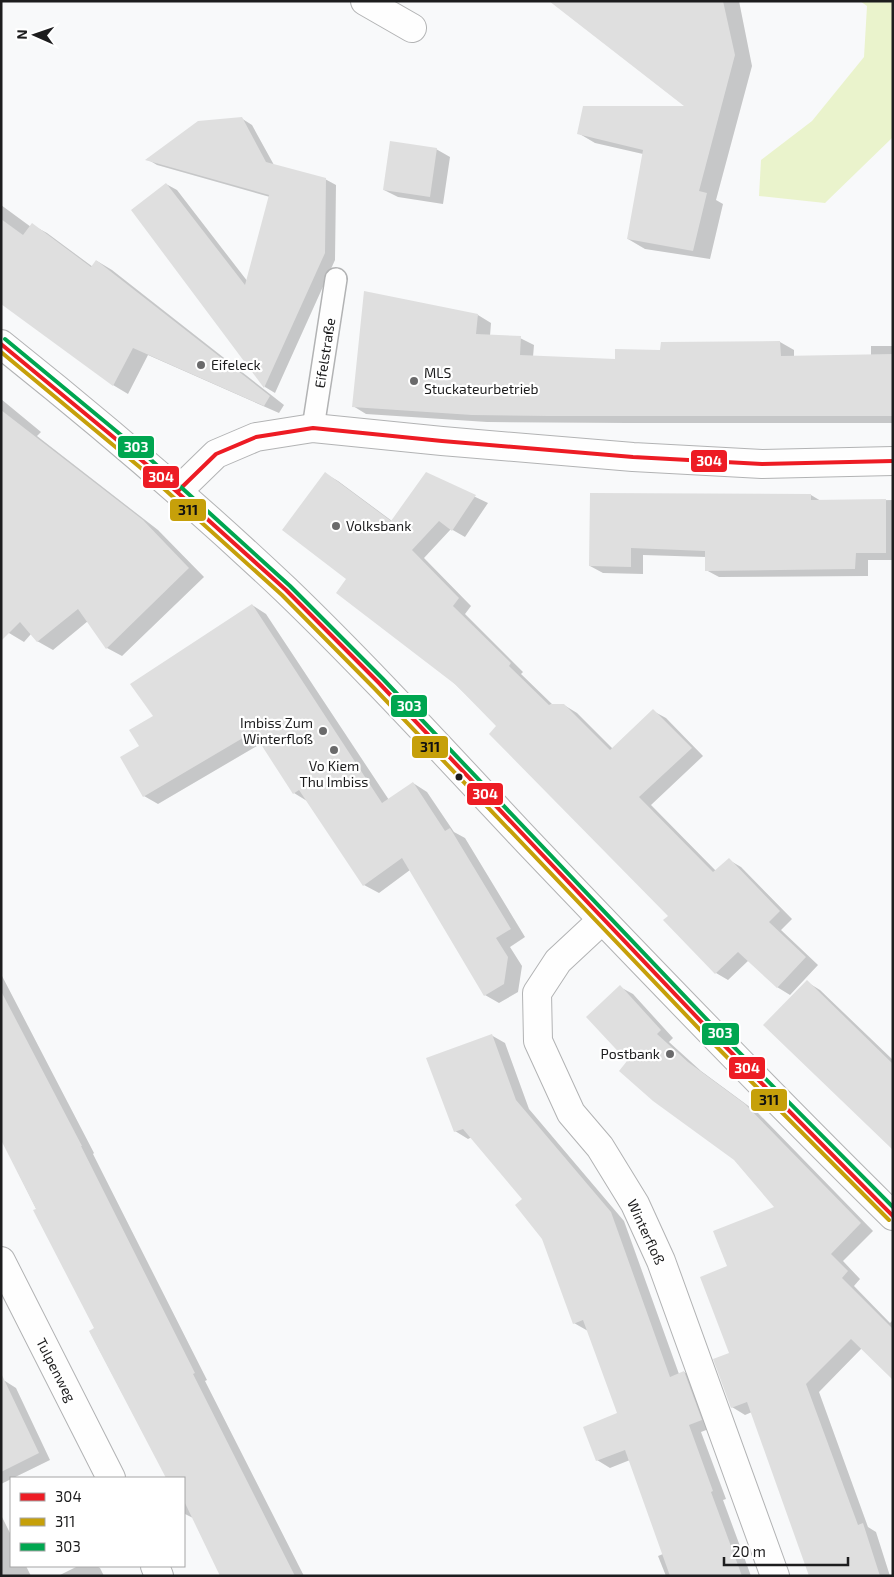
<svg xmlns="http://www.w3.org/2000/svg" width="894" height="1577" font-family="'Exo 2',sans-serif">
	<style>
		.green { fill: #eaf3cc }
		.shadow { fill: #0003 }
		.building { fill: #dfdfdf }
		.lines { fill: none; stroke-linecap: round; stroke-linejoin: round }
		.lane-casing { stroke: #b2b3b4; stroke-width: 24 }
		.street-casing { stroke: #b2b3b4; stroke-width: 30 }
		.secondary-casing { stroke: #b2b3b4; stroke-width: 30 }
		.lane { stroke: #fefefe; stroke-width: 21 }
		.street { stroke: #fefefe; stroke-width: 28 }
		.secondary { stroke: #fefefe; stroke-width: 28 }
		.bus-1-casing { stroke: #fff; stroke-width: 8 }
		.bus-2-casing { stroke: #fff; stroke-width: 8 }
		.bus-3-casing { stroke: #fff; stroke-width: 8 }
		.bus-1 { stroke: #ed1c24; stroke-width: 4 }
		.bus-2 { stroke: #c6a00a; stroke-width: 4 }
		.bus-3 { stroke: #00a650; stroke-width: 4 }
		.poi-dot { fill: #6a6a6b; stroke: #fff; stroke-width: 2 }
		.bus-dot { fill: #1d1d1e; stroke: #fff; stroke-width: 2 }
		.labels { text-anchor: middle; stroke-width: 4.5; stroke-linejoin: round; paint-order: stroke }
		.street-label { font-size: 14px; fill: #1d1d1e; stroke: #fff }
		.poi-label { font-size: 14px; fill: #1d1d1e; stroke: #fff; text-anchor: start }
		.line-badge { stroke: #fff; stroke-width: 2 }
		.badge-label { font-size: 14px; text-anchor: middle; font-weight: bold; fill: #fff }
		.pale-badge-label { font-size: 14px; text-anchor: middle; font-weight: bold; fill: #111 }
	</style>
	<rect width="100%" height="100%" fill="#f8f9fa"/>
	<path class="green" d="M860,1H893V137L825,203L759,196L761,160L812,121L864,57L867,6Z"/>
	<path class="shadow" d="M552,1H739L752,66L716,200L723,204L710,259L645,249L628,239L643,154L595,143L578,133L687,107Z
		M241,118L252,125L274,165L325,179L336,185L335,260L275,393L265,387L133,211L166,184L177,190L248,282L270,197L157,165L147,159Z
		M436,149L450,157L443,204L398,197L384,190Z
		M1,205L31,227L32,225L47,233L93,267L97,261L112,270L284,405L279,413L148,355L128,394L113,385L1,302Z
		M478,315L491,323L490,336L520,338L534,345L533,357L616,360L661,352L662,343L780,342L794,350V357L871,356V346H893V423H628L487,422L366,414L353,406Z
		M1,399L41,432L37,436L158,530L204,577L122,656L107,648L88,621L53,650L37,641L31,634L24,642L9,633L1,634Z
		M326,474L338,481L392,521L427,474L488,503L465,537L451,529L424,558L471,606L465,614L523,672L521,674L553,705H564L577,713L613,749L653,711L666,718L703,756L651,805L716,871L729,860L741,867L792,919L781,930L818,965L790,995L777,987L749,960L728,980L716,973L670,916L498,726L348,579Z
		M591,494L811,495L821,501L893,500V560H868V576L719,577L706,570V557L643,555V574L603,573L590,566Z
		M252,605L266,614L389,800L413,783L427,792L454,832L465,838L525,937L510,947L522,966L518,992L499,1003L485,995L410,870L379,893L364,885L307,801L294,793L262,743L158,804L144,796L140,747L154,716Z
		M1,974L94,1153L93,1154L207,1380L205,1381L304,1576H221L193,1518L185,1514L184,1510V1478H167L90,1332L96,1329L1,1138Z
		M807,982L820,990L893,1060V1149Z
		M620,987L633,994L673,1038L669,1042L701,1071L758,1113L873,1231L843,1261L860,1279L854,1286L890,1323L893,1320V1376L862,1348L819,1392L868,1527L876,1532L890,1576H811L752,1412L745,1415L732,1407L728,1267L776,1208L734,1159L629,1061Z
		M491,1035L505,1043L529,1109L624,1221L679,1374L684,1372L697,1380L714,1427L701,1432L726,1499L723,1500L751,1576H666L658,1556L663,1554L630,1460L610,1468L597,1460L619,1414L588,1331L574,1323L543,1238L523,1199L472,1137L468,1139L455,1131Z
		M5,1381L16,1388L50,1460L1,1484V1383Z
		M1,1515L11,1535V1566H26L31,1576H1Z
		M78,1566H97L100,1568L104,1576H58Z"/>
	<path class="building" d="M549,1H723L735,55L699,191L707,193L693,251L627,239L643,150L577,134L583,106H684Z
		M242,117L266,162L326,178L325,253L264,388L131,210L166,183L245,285L269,195L145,160L198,121Z
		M390,141L437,148L430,197L383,190Z
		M1,219L23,235L32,223L91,267L96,260L270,396L264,406L133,348L113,386L1,304Z
		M364,291L478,314L476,334L521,336L520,355L615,359V349L660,350L661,342L780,341L781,356L893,354V416H549L472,415L352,407Z
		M1,410L143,520L189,568L106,649L78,609L37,642L20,622L1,641Z
		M325,472L391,521L426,472L476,495L452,531L439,521L412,550L459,598L453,606L511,663L509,666L549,705L551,704H564L610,750L653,709L692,748L639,797L713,872L729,858L780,911L769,922L806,957L777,988L738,952L715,974L663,920L668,916L489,734L496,726L456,685L336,593L346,579L282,530Z
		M590,493L811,494V500L886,499V553H856L855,569L705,571V551L631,548V567L589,566Z
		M252,604L382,803L413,782L445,831L450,828L511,929L496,938L508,957L504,984L484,996L402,858L363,886L299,790L293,794L253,732L143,797L120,757L139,746L129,730L153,716L130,684Z
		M807,980L893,1064V1150L763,1025Z
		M620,985L661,1030L657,1034L688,1062L745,1104L861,1223L831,1254L848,1271L842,1278L893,1329V1380L851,1339L806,1384L858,1525L863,1523L880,1576H809L747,1402L731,1408L713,1359L729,1353L700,1277L727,1266L713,1231L774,1207L734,1160L653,1101L619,1071L627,1061L586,1017Z
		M1,991L82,1146H81L195,1373L193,1374L295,1576H220L184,1501V1478H166L89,1331L94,1328L33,1210L36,1209L1,1140Z
		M492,1034L516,1100L611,1212L670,1377L684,1371L702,1420L689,1425L713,1491L711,1492L742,1576H670L625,1450L596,1461L583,1427L617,1413L583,1320L573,1324L542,1239L515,1205L522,1199L463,1129L454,1132L426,1058Z
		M1,1373L39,1453L1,1472Z"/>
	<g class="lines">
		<g class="lane-casing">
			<path id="lane" d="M313,428L336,279"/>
		</g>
		<g class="street-casing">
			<path id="street" d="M365,1L412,28
				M178,491L216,454L256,437L313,428L442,441L633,457L762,464L893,461
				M602,920L558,961L537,993L538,1041L571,1113L600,1147L635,1204L661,1261L775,1576
				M1,1261L111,1478
				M155,1566L159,1576"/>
		</g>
		<g class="secondary-casing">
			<path id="secondary" d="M1,344C99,422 195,504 286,590C370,671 449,758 529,843C649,969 769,1094 893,1216"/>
		</g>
		<use href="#lane" class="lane"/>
		<use href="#street" class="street"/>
		<use href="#secondary" class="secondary"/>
		<g class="bus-1-casing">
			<path id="bus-1" d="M1,344L146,464L286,590L379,683L710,1031L893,1216
				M178,491L216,454L256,437L313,428L442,441L633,457L762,464L893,461"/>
		</g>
		<g class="bus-2-casing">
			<path id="bus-2" d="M1,352L142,469L282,595L374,688L705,1035L889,1220"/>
		</g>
		<g class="bus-3-casing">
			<path id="bus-3" d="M5,339L150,459L290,586L383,679L714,1027L893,1207"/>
		</g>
		<use href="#bus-1" class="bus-1"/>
		<use href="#bus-2" class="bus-2"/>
		<use href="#bus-3" class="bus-3"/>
	</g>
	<g class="poi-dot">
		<circle cx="201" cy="365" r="5"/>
		<circle cx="414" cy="381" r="5"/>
		<circle cx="336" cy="526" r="5"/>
		<circle cx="323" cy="731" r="5"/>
		<circle cx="334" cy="750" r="5"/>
		<circle cx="670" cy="1054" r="5"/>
	</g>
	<circle class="bus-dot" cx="459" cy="777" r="4.5"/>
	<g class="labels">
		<g class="street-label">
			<text transform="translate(325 353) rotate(-81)" y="5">Eifelstraße</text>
			<text transform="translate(646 1232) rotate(65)" y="5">Winterfloß</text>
			<text transform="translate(56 1370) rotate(63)" y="5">Tulpenweg</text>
		</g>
		<g class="poi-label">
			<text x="211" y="370">Eifeleck</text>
			<text x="424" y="378">MLS<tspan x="424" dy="16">Stuckateurbetrieb</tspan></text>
			<text x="346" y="531">Volksbank</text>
			<text x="313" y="728" text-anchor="end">Imbiss Zum<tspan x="313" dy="16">Winterfloß</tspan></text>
			<text x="334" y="771" text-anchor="middle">Vo Kiem<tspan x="334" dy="16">Thu Imbiss</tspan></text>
			<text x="660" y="1059" text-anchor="end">Postbank</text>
		</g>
	</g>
	<g class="line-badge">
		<rect x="117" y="435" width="38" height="24" rx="5" fill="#00a650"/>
		<rect x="690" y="449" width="38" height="24" rx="5" fill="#ed1c24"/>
		<rect x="142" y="465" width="38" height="24" rx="5" fill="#ed1c24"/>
		<rect x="169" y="498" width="38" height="24" rx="5" fill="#c6a00a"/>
		<rect x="390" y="694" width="38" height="24" rx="5" fill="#00a650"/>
		<rect x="411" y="735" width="38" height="24" rx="5" fill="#c6a00a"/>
		<rect x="466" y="782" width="38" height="24" rx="5" fill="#ed1c24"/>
		<rect x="701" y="1022" width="39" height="24" rx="5" fill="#00a650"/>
		<rect x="728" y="1056" width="38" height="24" rx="5" fill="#ed1c24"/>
		<rect x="750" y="1088" width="38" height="24" rx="5" fill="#c6a00a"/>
	</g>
	<g class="badge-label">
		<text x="136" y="452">303</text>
		<text x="709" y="466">304</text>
		<text x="161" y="482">304</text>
		<text x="409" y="711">303</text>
		<text x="485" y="799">304</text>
		<text x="720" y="1038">303</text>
		<text x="747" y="1073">304</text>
	</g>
	<g class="pale-badge-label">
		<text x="188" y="515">311</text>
		<text x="430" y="752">311</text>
		<text x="769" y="1105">311</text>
	</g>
	<rect width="894" height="1577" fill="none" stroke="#1d1d1e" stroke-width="5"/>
	<rect x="10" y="1477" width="175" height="90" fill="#ffffff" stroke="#a5a5a5"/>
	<rect x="20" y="1493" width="25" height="8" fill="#ed1c24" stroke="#a5a5a5"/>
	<text x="55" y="1502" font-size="15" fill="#1d1d1e">304</text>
	<rect x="20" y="1518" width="25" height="8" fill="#c6a00a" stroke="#a5a5a5"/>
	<text x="55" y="1527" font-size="15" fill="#1d1d1e">311</text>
	<rect x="20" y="1543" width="25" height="8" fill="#00a650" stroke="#a5a5a5"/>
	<text x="55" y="1552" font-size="15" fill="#1d1d1e">303</text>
	<g transform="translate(35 35) rotate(272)" stroke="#ffffff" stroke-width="4" paint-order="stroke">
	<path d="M0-4L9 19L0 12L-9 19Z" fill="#1d1d1e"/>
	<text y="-8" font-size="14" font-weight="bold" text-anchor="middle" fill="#1d1d1e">N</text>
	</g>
	<path d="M724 1557v8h124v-8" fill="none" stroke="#1d1d1e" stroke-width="2.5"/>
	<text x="732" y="1557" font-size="15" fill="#1d1d1e" stroke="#ffffff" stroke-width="4" paint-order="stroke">20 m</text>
</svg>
